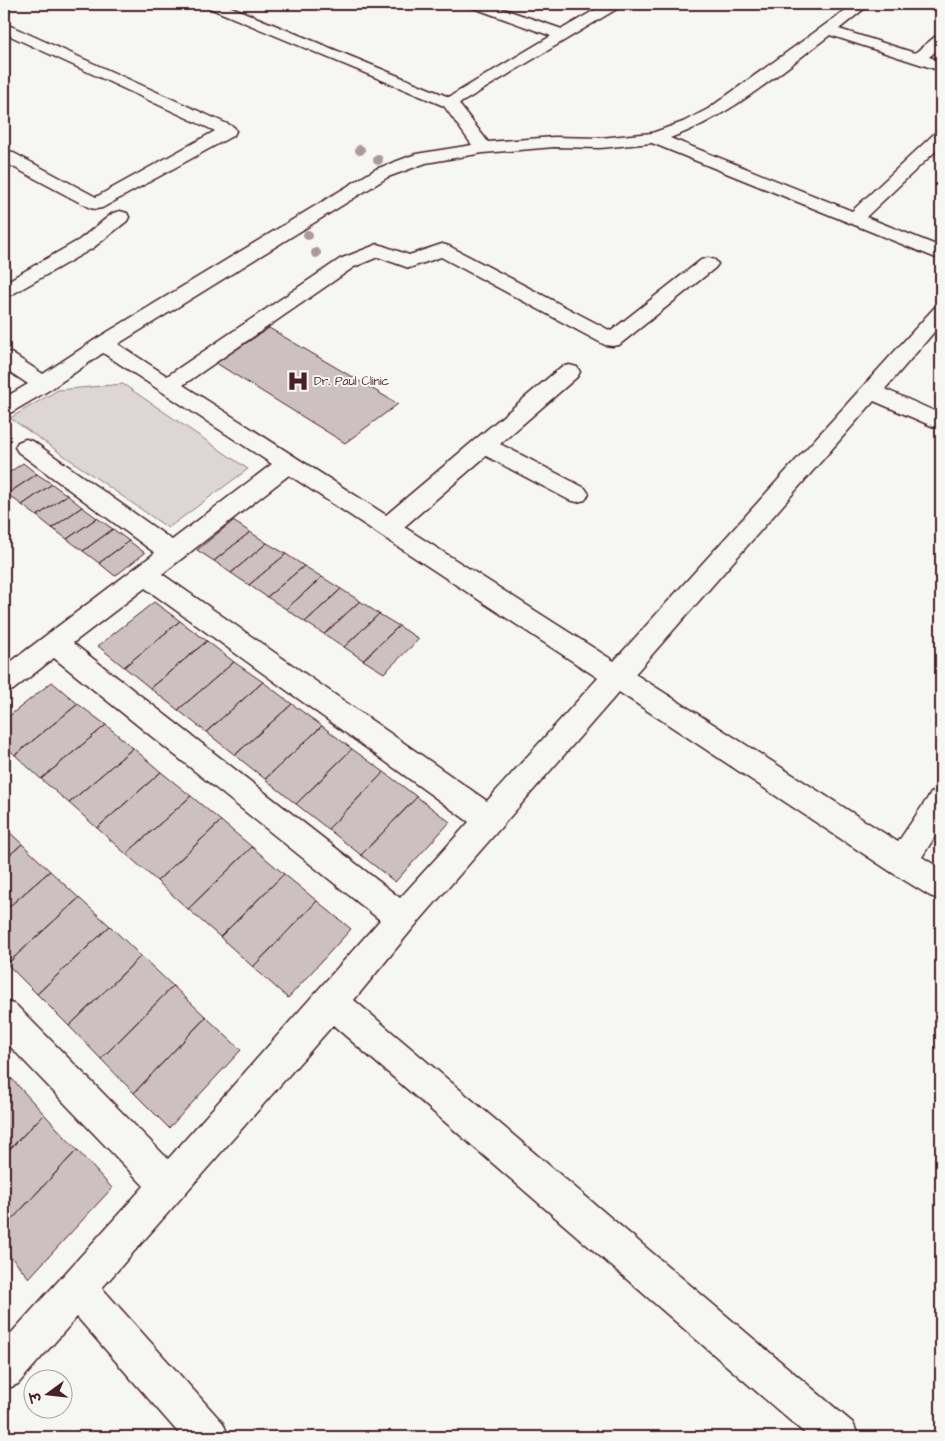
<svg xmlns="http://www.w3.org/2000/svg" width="945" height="1441" font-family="'Architects Daughter','Playpen Sans Deva',sans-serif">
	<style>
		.green { fill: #ddd6d5; stroke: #947a80 }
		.building { fill: #ccc1c0; stroke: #4a1f2b }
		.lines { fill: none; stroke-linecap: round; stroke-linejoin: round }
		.minor-casing { stroke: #4a1f2b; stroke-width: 3 }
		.minor { fill: #f6f6f2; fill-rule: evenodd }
		.tree { fill: #ac999c }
		.labels { text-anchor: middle; stroke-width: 4; stroke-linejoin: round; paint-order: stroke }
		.far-poi-label { font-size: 12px; fill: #4a1f2b; stroke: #f6f6f2; text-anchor: start }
	</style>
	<rect width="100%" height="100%" fill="#f6f6f2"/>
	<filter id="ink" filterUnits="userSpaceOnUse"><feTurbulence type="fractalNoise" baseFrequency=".02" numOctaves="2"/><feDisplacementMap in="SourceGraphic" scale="10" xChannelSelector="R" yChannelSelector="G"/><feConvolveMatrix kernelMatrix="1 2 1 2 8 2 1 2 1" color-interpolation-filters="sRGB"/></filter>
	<g filter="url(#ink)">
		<path class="green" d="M123,384L248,469L168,528L10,418L58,390Z"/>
		<path class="building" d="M269,328L398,404L345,443L216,363Z
			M23,463L37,474L7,494L4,491V476Z
			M37,474L52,484L22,505L7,494Z
			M52,484L67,495L37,516L22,505Z
			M67,495L82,507L52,528L37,516Z
			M82,507L97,518L67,539L52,528Z
			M97,518L113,529L83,551L67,539Z
			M233,521L250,532L214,561L197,550Z
			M113,529L129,541L99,563L83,551Z
			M250,532L267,543L231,573L214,561Z
			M129,541L145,553L115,576L99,563Z
			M267,543L286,554L249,585L231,573Z
			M286,554L304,566L267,597L249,585Z
			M304,566L322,577L286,609L267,597Z
			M322,577L341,589L305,622L286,609Z
			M341,589L360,601L324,634L305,622Z
			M360,601L379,614L344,647L324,634Z
			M154,602L180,621L124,667L98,646Z
			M379,614L399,626L363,660L344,647Z
			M180,621L207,641L150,688L124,667Z
			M399,626L419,639L384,673L363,660Z
			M207,641L234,662L178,710L150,688Z
			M234,662L263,682L206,732L178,710Z
			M52,682L78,704L15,755L4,745V720Z
			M263,682L292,704L235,755L206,732Z
			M78,704L106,725L41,779L15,755Z
			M292,704L322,726L265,779L235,755Z
			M106,725L133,748L69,803L41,779Z
			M322,726L352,749L296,804L265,779Z
			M133,748L161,772L97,828L69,803Z
			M352,749L384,772L328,829L296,804Z
			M161,772L191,796L126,854L97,828Z
			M384,772L417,797L361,855L328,829Z
			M191,796L221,821L157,881L126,854Z
			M417,797L450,822L395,882L361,855Z
			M221,821L252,847L188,909L157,881Z
			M4,827L22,844L4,860Z
			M22,844L50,871L4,911V860Z
			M252,847L284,874L220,937L188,909Z
			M50,871L79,898L7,964L4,960V911Z
			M284,874L317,901L253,967L220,937Z
			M79,898L110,926L37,994L7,964Z
			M317,901L351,929L288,998L253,967Z
			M110,926L141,956L69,1026L37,994Z
			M141,956L173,986L101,1059L69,1026Z
			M173,986L206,1017L134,1093L101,1059Z
			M206,1017L241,1050L169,1128L134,1093Z
			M4,1071L12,1079L4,1087Z
			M12,1079L44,1114L4,1155V1087Z
			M44,1114L77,1150L4,1228V1155Z
			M77,1150L112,1188L29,1278L4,1249V1228Z"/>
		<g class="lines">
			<g class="minor-casing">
				<path id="minor" d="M205,4H224L449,97L551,36L471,7L469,4H489L562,29L605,4H622L620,7L459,104L488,142L554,137L600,138L652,133L683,122L708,109L854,4H870L839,29L915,53L936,36L941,34V47L929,57L941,61V71L830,35C779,73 730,117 670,138L852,211L935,133L941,132V146L866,217L941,247V260L652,143L600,148L554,147L483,153L426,163L388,177L118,344L167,376L340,259L378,244L409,255L442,244L449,246L611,331L701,260L708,258L715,260L718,264L715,268L619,345L612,346L605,345L441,257L409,268L378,257L354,267L183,385L386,515L561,367L569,365L577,367L580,372L577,377L500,444L585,488L589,494L585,500L577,502L569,500L486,456L404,527L614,661L934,308L941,306V324L885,389L941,414V430L874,401L635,674L898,842L931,793L941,789V827L922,857L941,869V900L930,896L891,872L619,692L413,928L354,1000L853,1423L859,1437H809L333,1025L102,1288L223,1423L229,1437H182L77,1317L18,1384L4,1390V1341L144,1186L4,1040V1001L16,1005L168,1159L380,920L54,658L13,690L4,693V667L155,553L18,452L15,447L18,442L26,439L34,442L172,540L272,464L103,353L51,389L12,412L4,414V398L28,384L4,368V351L11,353L43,374L96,339L376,169L416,154L472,145L444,106L207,7ZM289,475L598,678L487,801L162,574ZM145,588L469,822L400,898L73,643Z
					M4,23L234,127L236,131L234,135L102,208L96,209L90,208L4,162V150L10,151L96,197L215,131L4,33Z
					M120,211L127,213L129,217L127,221L93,248L11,295L4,297V283L79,240L113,213Z"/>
			</g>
			<use href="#minor" class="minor"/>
		</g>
		<g class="tree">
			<circle cx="360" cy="150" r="5"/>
			<circle cx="378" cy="160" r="5"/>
			<circle cx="308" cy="235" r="5"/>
			<circle cx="316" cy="253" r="5"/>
		</g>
	</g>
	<defs>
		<g id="hospital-bare" transform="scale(1.725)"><path d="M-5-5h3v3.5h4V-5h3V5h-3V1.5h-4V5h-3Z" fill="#4a1f2b" stroke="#f6f6f2" stroke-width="2.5" paint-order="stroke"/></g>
	</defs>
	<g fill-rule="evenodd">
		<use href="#hospital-bare" x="298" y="381"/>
	</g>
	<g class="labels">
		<g class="far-poi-label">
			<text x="314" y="385">Dr. Paul Clinic</text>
		</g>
	</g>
	<rect width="945" height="1441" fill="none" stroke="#f6f6f2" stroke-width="20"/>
	<rect x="10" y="10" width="925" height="1421" fill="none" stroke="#4a1f2b" stroke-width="2" filter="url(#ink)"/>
	<g transform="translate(48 1394) rotate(255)"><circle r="24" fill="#f6f6f2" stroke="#b1a0a2"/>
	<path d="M0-4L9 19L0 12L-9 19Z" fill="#4a1f2b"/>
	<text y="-8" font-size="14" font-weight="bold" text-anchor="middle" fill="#4a1f2b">उ</text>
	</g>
</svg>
